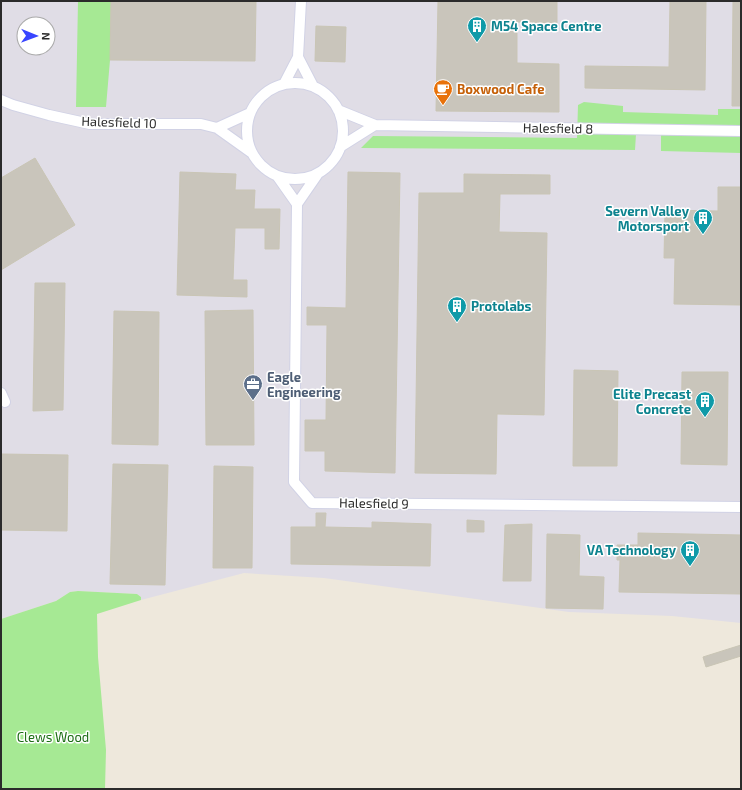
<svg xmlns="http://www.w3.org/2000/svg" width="742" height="790" font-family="'Exo 2',sans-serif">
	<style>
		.industrial { fill: #e0dde6; fill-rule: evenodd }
		.green { fill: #a6e994 }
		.building { fill: #c9c5bb; stroke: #c9c5b5 }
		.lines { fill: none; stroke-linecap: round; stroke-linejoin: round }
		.minor-casing { stroke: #d1d2e5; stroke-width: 12 }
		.minor { stroke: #fff; stroke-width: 10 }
		.labels { text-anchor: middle; stroke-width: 3; stroke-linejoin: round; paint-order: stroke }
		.culture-label { font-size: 13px; font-weight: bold; fill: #0d838f; stroke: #fff; text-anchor: end }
		.food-label { font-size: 13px; font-weight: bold; fill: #c56008; stroke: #fff; text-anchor: start }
		.street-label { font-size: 13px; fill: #2b2b2b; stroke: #fff }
		.service-label { font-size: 13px; font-weight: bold; fill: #4e5e75; stroke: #fff; text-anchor: start }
		.park-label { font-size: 13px; fill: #1c6e14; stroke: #fff }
	</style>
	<rect width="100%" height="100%" fill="#eee8dc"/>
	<path class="industrial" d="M1,1H741V623L672,616L569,612L324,578L244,573L141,600V597L137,594L78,591L70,592L56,601L1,619ZM24,24H48V48H24Z"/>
	<path class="green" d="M78,1H111L110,60L106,107H76Z
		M584,102L623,106V112L718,115V109H741V153L661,151V134H636L635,150L361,148L373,136L577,138L578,105Z
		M78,591L137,594L141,597V600L97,614L98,657L106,750L105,789H1V619L56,601L70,592Z"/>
	<path class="building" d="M111,1L256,2L255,61L110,60Z
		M438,1H557V23L517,22V63L559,64V112L436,111Z
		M670,1H706L705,90L585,88V66L669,67Z
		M733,1H741V106H732Z
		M316,26L346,27L345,62L315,61Z
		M35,158L75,225L1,270V178Z
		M180,172L236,174L235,190H255L254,209H280L279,249H265V228H235L233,280H247V297L177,295Z
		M348,172L400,173L395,473L325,471V451H305V420H326L327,325H307V307L346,308Z
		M464,174L550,175V194H500L499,232L547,233L544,415L497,414L496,474L415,473L419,193H464Z
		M718,187H741V305L674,304L675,258H664L665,210L718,211Z
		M35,283H65L63,410L33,411Z
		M253,310L254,445H206L205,311Z
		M114,311L159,312L158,445L112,444Z
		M574,370L618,371L617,466H573Z
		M682,372H728L727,465L681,464Z
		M1,454L68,455L67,531L1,530Z
		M113,464L168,465L165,585L110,584Z
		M214,466L253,467L252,568H213Z
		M316,513H326L325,527L372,528V522L431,524L430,566L291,564V527H316Z
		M467,520L484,521V532H467Z
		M532,524L531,581H503L505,525Z
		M638,533L741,535V594L619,592L620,560H617V545H638Z
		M547,534L580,535L579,576L604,577L603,609L546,608Z
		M741,645V656L706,667L703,657Z"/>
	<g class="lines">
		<g class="minor-casing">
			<path id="minor" d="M298,57L313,86
				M247 131a48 48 0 1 1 96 0a48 48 0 1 1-96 0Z
				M284,84L298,57L301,1
				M1,100L13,105L49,115L90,124H201L217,128L252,153
				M338,110L375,125L741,131
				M217,128L250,113
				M340,147L375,125
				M317,175L297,204L294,482L312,503L741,507
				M278,177L297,204
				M1,393L5,402"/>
		</g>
		<use href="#minor" class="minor"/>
	</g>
	<defs>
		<g id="building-pin" transform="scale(1)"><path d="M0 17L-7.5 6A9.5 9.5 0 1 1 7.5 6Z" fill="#0f9aa8" stroke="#fff"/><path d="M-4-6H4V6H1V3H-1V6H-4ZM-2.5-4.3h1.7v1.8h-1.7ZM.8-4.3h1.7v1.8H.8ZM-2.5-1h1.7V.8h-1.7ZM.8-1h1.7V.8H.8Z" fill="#fff"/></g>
		<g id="cafe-pin" transform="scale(1)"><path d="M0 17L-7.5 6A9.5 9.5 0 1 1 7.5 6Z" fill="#e8710a" stroke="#fff"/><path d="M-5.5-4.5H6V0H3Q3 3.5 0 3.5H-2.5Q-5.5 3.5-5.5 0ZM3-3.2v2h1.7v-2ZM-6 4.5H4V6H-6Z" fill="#fff"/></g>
		<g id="office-pin" transform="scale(1)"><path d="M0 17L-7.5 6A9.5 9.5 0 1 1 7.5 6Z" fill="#5c6f8a" stroke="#fff"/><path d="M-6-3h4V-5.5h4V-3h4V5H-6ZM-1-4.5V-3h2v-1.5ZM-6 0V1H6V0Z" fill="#fff"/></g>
	</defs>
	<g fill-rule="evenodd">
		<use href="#building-pin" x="477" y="26"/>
		<use href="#cafe-pin" x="443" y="89"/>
		<use href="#building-pin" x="703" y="218"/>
		<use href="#building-pin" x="457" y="306"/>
		<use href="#office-pin" x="253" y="384"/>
		<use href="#building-pin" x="705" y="401"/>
		<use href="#building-pin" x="690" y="550"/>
	</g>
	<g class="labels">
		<g class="culture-label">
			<text x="491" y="31" text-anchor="start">M54 Space Centre</text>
			<text x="689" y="216">Severn Valley<tspan x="689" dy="15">Motorsport</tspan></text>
			<text x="471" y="311" text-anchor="start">Protolabs</text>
			<text x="691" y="399">Elite Precast<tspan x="691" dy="15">Concrete</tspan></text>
			<text x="676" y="555">VA Technology</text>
		</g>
		<g class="food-label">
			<text x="457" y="94">Boxwood Cafe</text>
		</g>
		<g class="street-label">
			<text transform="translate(119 122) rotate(2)" y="5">Halesfield 10</text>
			<text transform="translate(558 128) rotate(1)" y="5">Halesfield 8</text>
			<text transform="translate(374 503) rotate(1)" y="5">Halesfield 9</text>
		</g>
		<g class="service-label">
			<text x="267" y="382">Eagle<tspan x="267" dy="15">Engineering</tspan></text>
		</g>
		<g class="park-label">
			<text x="53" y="742">Clews Wood</text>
		</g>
	</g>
	<rect width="742" height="790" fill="none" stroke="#2b2b2b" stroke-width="4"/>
	<g transform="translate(36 36) rotate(91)"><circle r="19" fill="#ffffff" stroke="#aaaaaa"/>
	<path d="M0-3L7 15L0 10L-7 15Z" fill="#3845ff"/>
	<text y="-6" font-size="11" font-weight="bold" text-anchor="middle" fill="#2b2b2b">N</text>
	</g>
</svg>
